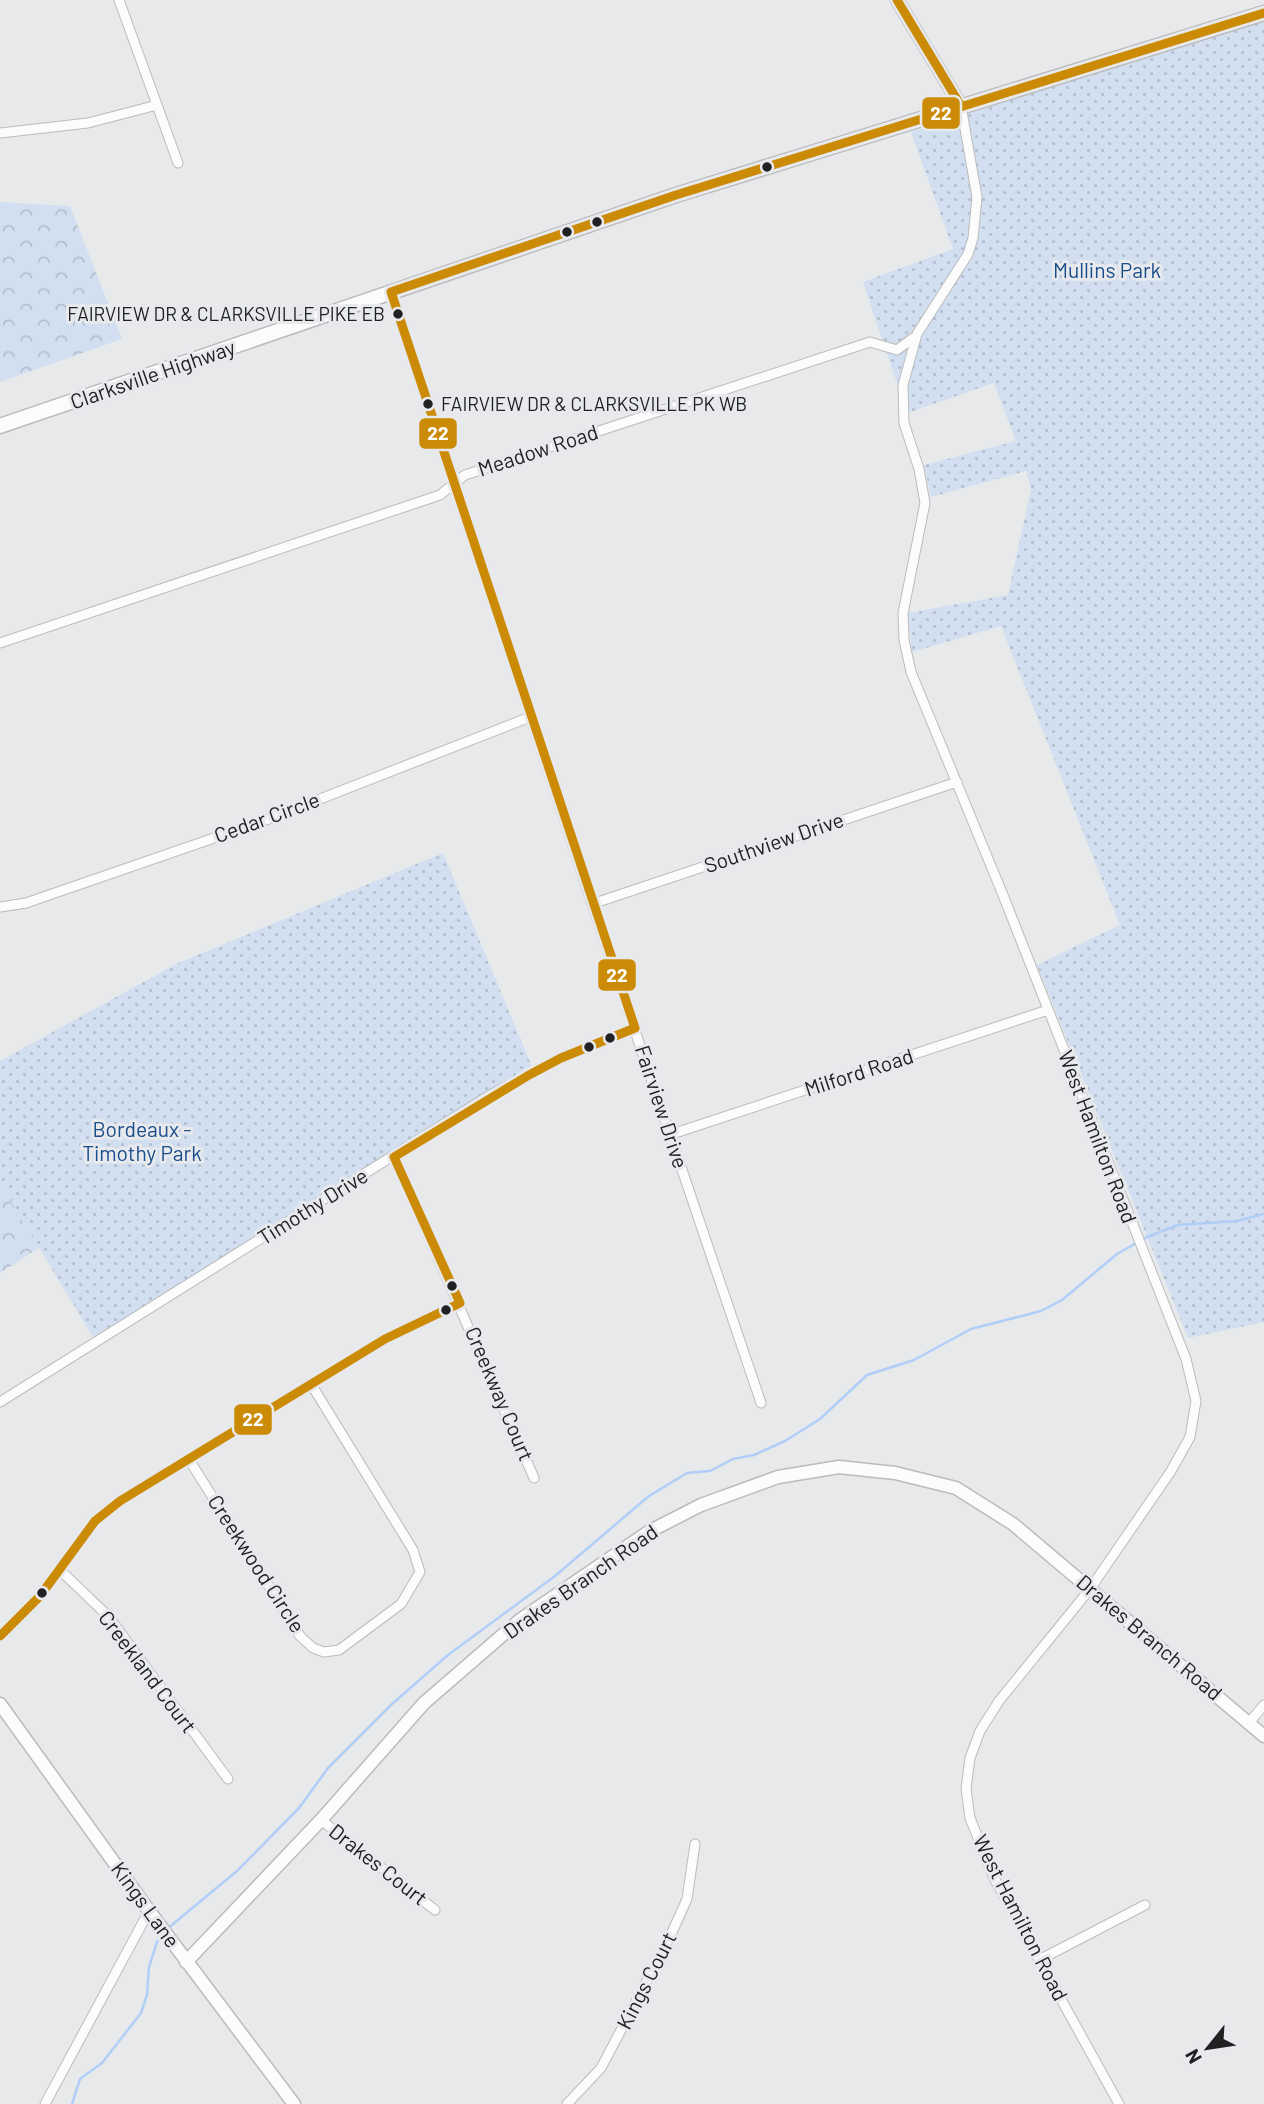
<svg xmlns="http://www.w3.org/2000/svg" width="1264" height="2104" font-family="Barlow,sans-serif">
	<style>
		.forest { fill: url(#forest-crowns) }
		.park { fill: url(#park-dots) }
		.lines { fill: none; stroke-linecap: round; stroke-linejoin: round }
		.stream { stroke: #b0cef8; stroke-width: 2.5 }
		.street-casing { stroke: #bbbbbd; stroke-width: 11 }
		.secondary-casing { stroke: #bbbbbd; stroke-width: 15 }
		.primary-casing { stroke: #bbbbbd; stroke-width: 17 }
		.street { stroke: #fcfcfc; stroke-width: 9 }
		.secondary { stroke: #fcfcfc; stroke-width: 12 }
		.primary { stroke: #fcfcfc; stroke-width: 14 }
		.bus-1-casing { stroke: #e7e9ec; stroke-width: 14 }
		.bus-1 { stroke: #cc8b07; stroke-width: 9 }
		.bus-dot { fill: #202122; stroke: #e7e9ec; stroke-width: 2.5 }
		.labels { text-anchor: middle; stroke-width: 6; stroke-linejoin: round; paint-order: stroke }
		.bus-label { font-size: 19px; fill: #202122; stroke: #e7e9ec; text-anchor: end }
		.park-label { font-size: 21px; fill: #1a4d8c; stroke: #e7e9ec }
		.street-label { font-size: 21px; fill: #202122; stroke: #e7e9ec }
		.line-badge { stroke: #e7e9ec; stroke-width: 2.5 }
		.badge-label { font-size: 19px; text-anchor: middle; font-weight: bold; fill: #fff }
	</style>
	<defs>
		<pattern id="forest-crowns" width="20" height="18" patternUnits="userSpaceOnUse" patternTransform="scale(1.75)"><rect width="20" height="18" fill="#d1dff1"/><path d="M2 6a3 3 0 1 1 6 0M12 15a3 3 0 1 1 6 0" fill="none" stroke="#b3bfce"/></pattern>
		<pattern id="park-dots" width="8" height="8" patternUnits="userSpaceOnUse" patternTransform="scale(1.75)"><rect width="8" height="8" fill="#d1dff1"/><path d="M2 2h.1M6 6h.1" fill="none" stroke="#b3bfce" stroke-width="1.8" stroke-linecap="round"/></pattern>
	</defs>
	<rect width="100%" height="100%" fill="#e8e9eb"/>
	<path class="forest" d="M0,202L70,206L122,339L0,382Z
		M0,1183L39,1248L0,1273Z"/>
	<path class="park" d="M1264,15V1322L1188,1338L1037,965L1120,925L1001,626L912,652L908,613L1008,595L1031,489L1026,471L931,497L924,465L1016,441L994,383L907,413L863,282L953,249L911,132Z
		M443,853L532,1067L93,1337L0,1183V1061L176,964Z"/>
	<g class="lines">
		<path class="stream" d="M167,1929L237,1871L299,1808L328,1768L392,1704L448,1655L555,1576L649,1496L687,1473L710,1471L733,1459L754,1455L785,1441L820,1419L867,1375L914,1360L971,1329L1041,1311L1062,1300L1117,1254L1147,1237L1178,1225L1237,1221L1264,1214
			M72,2104L80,2079L102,2063L141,2013L147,1995L149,1967L157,1942L163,1934"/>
		<g class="street-casing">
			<path id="street" d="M119,0L178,163
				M961,106L977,197L973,238L968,254L917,334L903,385L904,423L919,469L925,503L903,613L904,640L911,672L1003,895L1186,1359L1196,1401L1190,1437L1171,1471L1090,1589L999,1701L980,1731L970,1758L966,1789L970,1818L994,1878L1119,2104
				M0,133L88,123L157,105
				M391,292L592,904L761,1403
				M0,643L440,495L465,475L870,342L897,350L913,338
				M592,904L957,782
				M0,907L26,903L269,819L530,717
				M669,1135L1048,1010
				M394,1157L534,1478
				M0,1402L490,1095L561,1058L635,1028
				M188,1458L300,1636L313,1648L324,1652L339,1650L401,1604L420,1572L413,1550L311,1384
				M60,1570L109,1617L228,1779
				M0,1636L40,1596L95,1521L120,1501L385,1339L460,1303
				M1249,1723L1264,1705
				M321,1820L435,1910
				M1039,1960L1145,1905
				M45,2104L149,1911
				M567,2104L601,2068L669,1939L687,1899L695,1844"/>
		</g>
		<g class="secondary-casing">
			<path id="secondary" d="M897,0L961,106
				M0,1704L149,1911L294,2104
				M186,1962L321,1820L424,1703L520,1620L650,1531L701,1505L778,1477L839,1467L895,1473L956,1488L1013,1524L1264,1736"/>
		</g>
		<g class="primary-casing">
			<path id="primary" d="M0,426L676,195L1264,13"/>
		</g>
		<use href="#street" class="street"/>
		<use href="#secondary" class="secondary"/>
		<use href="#primary" class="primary"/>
		<g class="bus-1-casing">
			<path id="bus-1" d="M897,0L961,106
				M0,1636L40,1596L95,1521L120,1501L385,1339L460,1303L394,1157L529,1075L561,1058L635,1028L391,292L676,195L1264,13"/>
		</g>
		<use href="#bus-1" class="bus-1"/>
	</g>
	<g class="bus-dot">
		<circle cx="767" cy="167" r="6"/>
		<circle cx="597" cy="222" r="6"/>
		<circle cx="567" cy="232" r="6"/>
		<circle cx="398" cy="314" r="6"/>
		<circle cx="428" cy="404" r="6"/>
		<circle cx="610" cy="1038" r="6"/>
		<circle cx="589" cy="1047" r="6"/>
		<circle cx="452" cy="1286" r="6"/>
		<circle cx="446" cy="1310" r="6"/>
		<circle cx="42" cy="1593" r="6"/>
	</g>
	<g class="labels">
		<g class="bus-label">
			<text x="385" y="321">FAIRVIEW DR &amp; CLARKSVILLE PIKE EB</text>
			<text x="441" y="411" text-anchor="start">FAIRVIEW DR &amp; CLARKSVILLE PK WB</text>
		</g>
		<g class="park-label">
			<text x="1107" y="278">Mullins Park</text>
			<text x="142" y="1137">Bordeaux -<tspan x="142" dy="24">Timothy Park</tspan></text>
		</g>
		<g class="street-label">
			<text transform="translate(153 375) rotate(-19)" y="7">Clarksville Highway</text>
			<text transform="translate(538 451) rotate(-18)" y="7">Meadow Road</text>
			<text transform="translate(267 818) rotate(-20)" y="7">Cedar Circle</text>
			<text transform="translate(774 843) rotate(-19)" y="7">Southview Drive</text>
			<text transform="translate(859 1073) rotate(-18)" y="7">Milford Road</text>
			<text transform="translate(661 1107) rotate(72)" y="7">Fairview Drive</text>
			<text transform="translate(1097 1137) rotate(69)" y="7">West Hamilton Road</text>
			<text transform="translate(313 1207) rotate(-32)" y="7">Timothy Drive</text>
			<text transform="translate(499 1394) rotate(67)" y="7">Creekway Court</text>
			<text transform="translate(256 1564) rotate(57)" y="7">Creekwood Circle</text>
			<text transform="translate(581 1582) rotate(-35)" y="7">Drakes Branch Road</text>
			<text transform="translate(1149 1638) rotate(40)" y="7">Drakes Branch Road</text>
			<text transform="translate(147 1672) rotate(53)" y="7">Creekland Court</text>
			<text transform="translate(378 1865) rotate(38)" y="7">Drakes Court</text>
			<text transform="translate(145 1905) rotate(54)" y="7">Kings Lane</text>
			<text transform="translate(1020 1918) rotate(63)" y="7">West Hamilton Road</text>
			<text transform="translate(647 1981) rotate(-63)" y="7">Kings Court</text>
		</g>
	</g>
	<g class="line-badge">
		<rect x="921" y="96" width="40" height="34" rx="7" fill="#cc8b07"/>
		<rect x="418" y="417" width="40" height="33" rx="7" fill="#cc8b07"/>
		<rect x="597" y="958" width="40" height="34" rx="7" fill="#cc8b07"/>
		<rect x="233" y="1403" width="40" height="33" rx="7" fill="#cc8b07"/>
	</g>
	<g class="badge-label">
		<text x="941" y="120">22</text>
		<text x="438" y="440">22</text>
		<text x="617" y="982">22</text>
		<text x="253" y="1426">22</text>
	</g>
	<g transform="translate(1208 2048) rotate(240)" stroke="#e7e9ec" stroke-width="5" paint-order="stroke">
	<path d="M0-5L12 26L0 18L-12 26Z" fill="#202122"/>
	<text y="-10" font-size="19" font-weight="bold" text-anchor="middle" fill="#202122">N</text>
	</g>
</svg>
